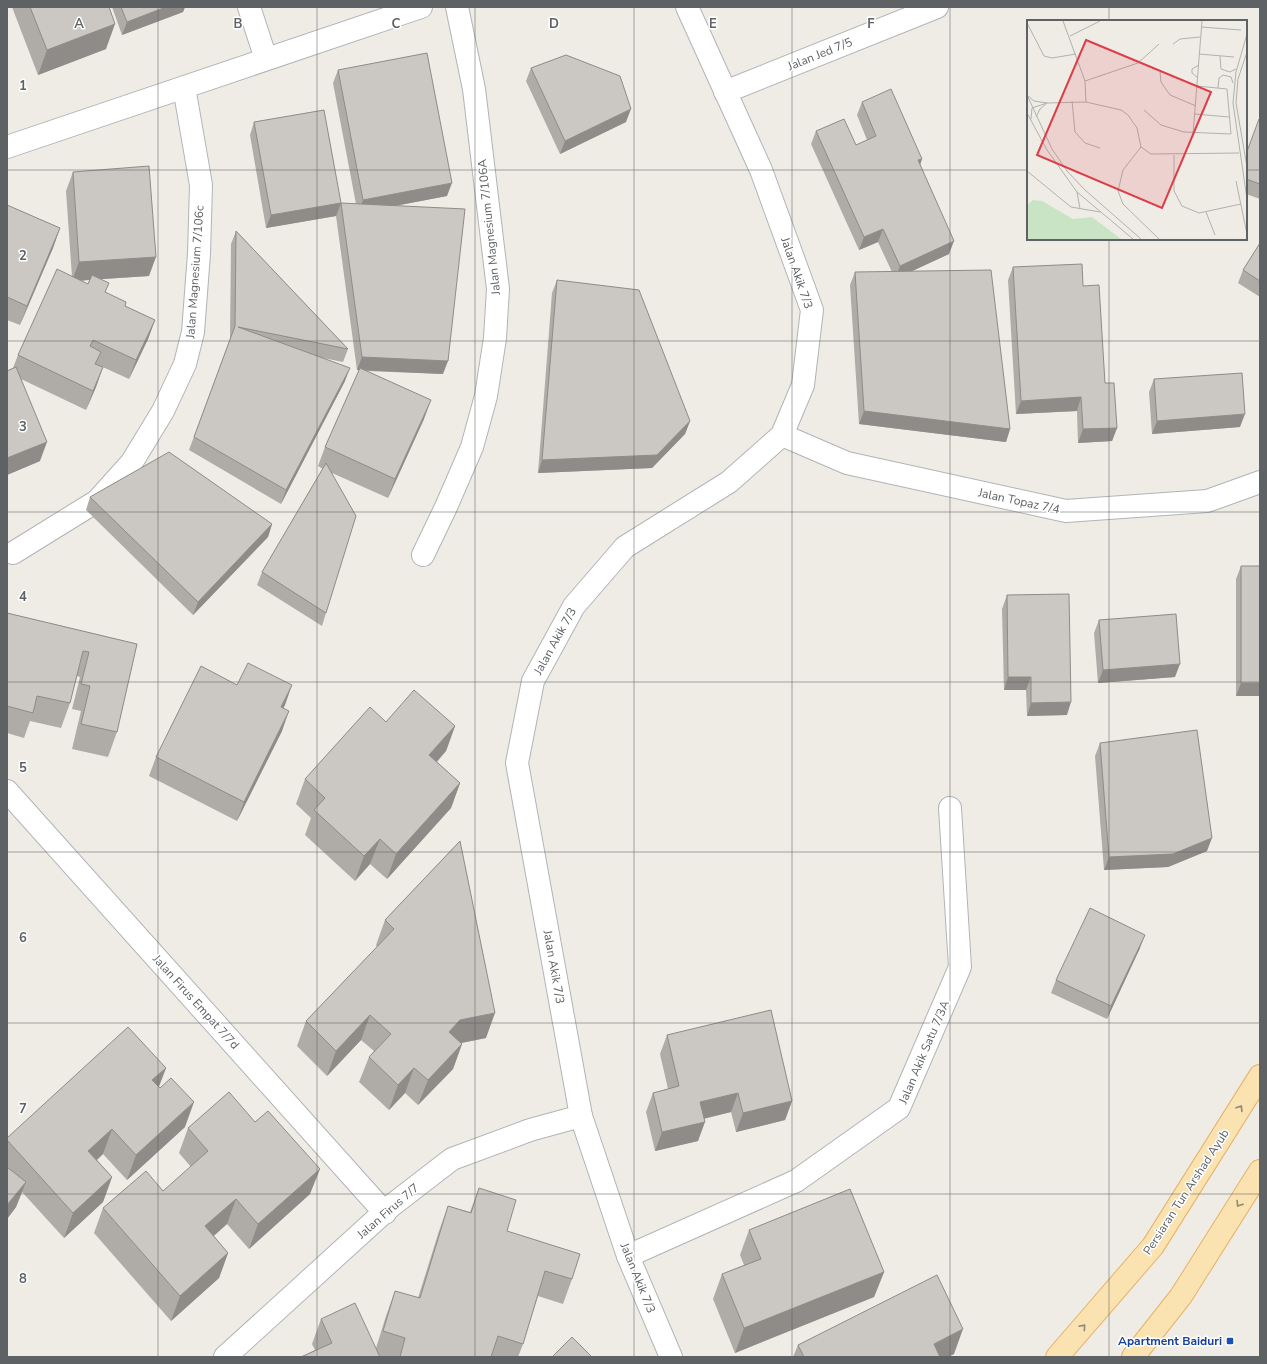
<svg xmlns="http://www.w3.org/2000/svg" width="1267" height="1364" font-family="'Nunito Sans',sans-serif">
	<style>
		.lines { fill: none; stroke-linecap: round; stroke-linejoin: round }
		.minor-casing { stroke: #b1b4b7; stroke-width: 24 }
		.tertiary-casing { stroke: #b1b4b7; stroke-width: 24 }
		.primary-casing { stroke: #e8b166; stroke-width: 24 }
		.minor { stroke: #fff; stroke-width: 22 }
		.tertiary { stroke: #fff; stroke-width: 22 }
		.primary { stroke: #fae3b0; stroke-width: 22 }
		.wall { fill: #afaba7; fill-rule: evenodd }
		.shaded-wall { fill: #8e8b88 }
		.building { fill: #cbc7c2; stroke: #8e8b88 }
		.oneway { stroke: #8d897c }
		.grid { fill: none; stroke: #5e6265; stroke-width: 1; stroke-opacity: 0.55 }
		.transit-dot { fill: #1a4fb4; stroke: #fff; stroke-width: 1.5 }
		.labels { text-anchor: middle; stroke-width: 3; stroke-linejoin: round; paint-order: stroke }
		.street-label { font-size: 12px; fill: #5e6265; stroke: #fff }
		.transit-label { font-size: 12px; font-weight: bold; fill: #164399; stroke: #fff; text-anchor: end }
		.inset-road { fill: none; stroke: #b1b1ae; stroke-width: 1 }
		.view { fill: #de3d48; fill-opacity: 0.15; stroke: #de3d48; stroke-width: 2 }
		.inset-edge { fill: none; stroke: #5e6265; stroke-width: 2 }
		.grid-label { font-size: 13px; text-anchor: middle; font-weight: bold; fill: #5e6265; stroke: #fff; stroke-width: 3; stroke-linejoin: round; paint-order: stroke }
	</style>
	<rect width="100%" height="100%" fill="#efece6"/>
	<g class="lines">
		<g class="minor-casing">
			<path id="minor" d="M249,7L266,59
				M725,92L937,7
				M7,147L421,7
				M782,435L847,463L1066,511L1207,501L1260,482
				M13,553L97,501L132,462L163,411L185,364L193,332L199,254L201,185L184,87
				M423,555L446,507L472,447L486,396L495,338L498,289L474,89L457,7
				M7,791L385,1213
				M628,1256L796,1181L899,1108L960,967L950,808
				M225,1357L391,1206L452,1159L530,1130L581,1116"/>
		</g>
		<g class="tertiary-casing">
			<path id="tertiary" d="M671,1357L628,1256L581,1116L517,763L533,681L574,606L625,547L729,482L782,435L803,385L812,310L761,170L687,7"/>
		</g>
		<g class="primary-casing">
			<path id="primary" d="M1057,1357L1153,1246L1260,1076
				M1133,1357L1181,1296L1260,1171"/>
		</g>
		<use href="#minor" class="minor"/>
		<use href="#tertiary" class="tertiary"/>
		<use href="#primary" class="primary"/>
	</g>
	<path class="wall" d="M12,7H109L106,49L38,75Z
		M112,7H185L183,12L122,35Z
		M531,68L626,122L560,154L526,81Z
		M338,70L447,196L394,206L443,374L365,371L424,419L388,498L332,473L326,613L322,626L257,585L262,572L323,469L318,466L325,447L359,370H357L336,216L266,228L250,135L254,122L341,203L356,204L333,83Z
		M862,102L920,165L949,254L912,271L1010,429L1006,442L859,424L850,285L855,272H892L878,242L859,250L811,144L816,131L856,145L867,140L857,115Z
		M1260,120V199L1246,194V154Z
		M73,172L149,276L102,279L106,292L125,306L155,320L148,339L129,379L96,364L103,367L96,387L86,410L21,379L40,461L7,475V371L13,368L18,355L72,277L66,191ZM89,280L88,284L81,281Z
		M7,205L60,228L53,248L20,325L7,320Z
		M236,231L348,349L343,362L323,358L345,381L281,504L189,450L230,339L231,244Z
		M1260,243V297L1238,283L1243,270Z
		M1013,267L1083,286L1105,383L1117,428L1112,441L1078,443L1077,411L1016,414L1008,280Z
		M557,280L690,421L685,434L652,468L538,473L552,293Z
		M1154,379L1240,427L1152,434L1149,392Z
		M90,497L272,524L268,537L193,615L86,510Z
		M1241,566L1260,696H1236V579Z
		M1007,595L1067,715L1027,716L1026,690H1004L1002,609Z
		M7,613L137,644L117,732L108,757L72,749L81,711L72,709L80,677L77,676L70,703L61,728L30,721L24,738L7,733Z
		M1099,620L1175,677L1098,683L1094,633Z
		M237,685L285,705L283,708L282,731L237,821L149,776L156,757Z
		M386,722L455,726L446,751L437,762L460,783L451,808L387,879L370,864L355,881L305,835L311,818L296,804L305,779Z
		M1100,743L1207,851L1168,867L1104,870L1095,756Z
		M460,841L486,1038L461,1043L462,1044L453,1069L418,1105L405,1093L389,1110L359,1082L369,1057L374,1051L361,1040L327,1076L297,1046L306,1021L377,947L376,945L385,920Z
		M1140,948L1107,1019L1051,993L1056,980Z
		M667,1035L792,1101L785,1120L736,1132L731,1112L704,1119L698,1141L655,1151L646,1112L653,1093L668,1089L660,1054Z
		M166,1068L159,1087L185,1127L127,1180L103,1154L97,1160L112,1177L103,1202L64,1238L22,1192L16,1207L7,1219V1138Z
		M188,1128L310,1194L249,1249L227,1224L214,1236L228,1253L219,1278L171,1321L94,1233L103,1208L163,1191L191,1167L179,1153Z
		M479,1188L507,1231L572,1279L563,1304L538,1296L523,1344L518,1357H301L315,1350L312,1344L321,1319L376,1348L386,1316L395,1291L418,1298L439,1231L448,1206L470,1212Z
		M749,1230L884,1272L874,1297L735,1353L713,1299L722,1274L744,1265L740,1255Z
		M798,1345L954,1354L948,1357H793Z"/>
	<path class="shaded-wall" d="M166,7H185L183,12L122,35L127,22Z
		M115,24L106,49L38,75L47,50Z
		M631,109L626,122L560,154L565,141Z
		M922,159L918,172V160Z
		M452,183L447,196L358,213L363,200Z
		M341,203L336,216L266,228L271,215Z
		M60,228L53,248L20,325L27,306Z
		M883,229L878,242L859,250L864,237Z
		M954,241L949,254L895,279L900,266Z
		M156,257L149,276L72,281L79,262Z
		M155,320L148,339L129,379L136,360Z
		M362,357L448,361L443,374L357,370Z
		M103,367L96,387L86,410L93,391Z
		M350,368L345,381L281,504L286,490Z
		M1081,397L1077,411L1016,414L1021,401Z
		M431,400L424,419L388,498L395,479Z
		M864,411L1010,429L1006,442L859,424Z
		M1245,414L1240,427L1152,434L1157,421Z
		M690,421L685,434L652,468L538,473L542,460Z
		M1117,428L1112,441L1078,443L1083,429Z
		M47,442L40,461L7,475V458Z
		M272,524L268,537L193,615L198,602Z
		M1180,664L1175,677L1098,683L1103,670Z
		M1008,677H1031L1026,690H1004Z
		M1241,683H1260V696H1236Z
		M292,685L285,705L274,726L281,707Z
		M1071,702L1067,715L1027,716L1031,703Z
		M289,711L282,731L237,821L244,802Z
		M455,726L446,751L420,780L429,755Z
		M460,783L451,808L387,879L396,854Z
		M1212,838L1207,851L1168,867L1104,870L1109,857Z
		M380,839L370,864L355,881L364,856Z
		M1145,935L1140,948L1107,1019L1111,1006Z
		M495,1013L486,1038L451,1045L449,1032L460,1020Z
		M370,1015L361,1040L327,1076L336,1051Z
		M462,1044L453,1069L418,1105L428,1080Z
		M166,1068L156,1093L152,1080Z
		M414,1068L405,1093L389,1110L398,1085Z
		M738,1093L731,1112L693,1121L700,1102Z
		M792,1101L785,1120L736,1132L743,1113Z
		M194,1102L185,1127L127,1180L136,1155Z
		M705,1122L698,1141L655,1151L662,1132Z
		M112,1129L103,1154L79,1176L88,1151Z
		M320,1169L310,1194L249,1249L258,1224Z
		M112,1177L103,1202L64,1238L73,1213Z
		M26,1182L16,1207L7,1219V1205Z
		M236,1199L227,1224L196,1251L205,1226Z
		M228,1253L219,1278L171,1321L180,1296Z
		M884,1272L874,1297L735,1353L744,1328Z
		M963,1329L954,1354L948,1357H929L934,1344Z"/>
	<path class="building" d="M30,7H109L115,24L47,50Z
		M121,7H166L127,22Z
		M427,53L452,183L363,200L338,70Z
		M566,55L620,76L631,109L565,141L531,68Z
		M891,89L922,159L918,160L954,241L900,266L883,229L864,237L816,131L844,119L856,145L876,136L862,102Z
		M324,110L341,203L271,215L254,122Z
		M1259,119L1260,120V184L1246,179V154Z
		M149,166L156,257L79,262L73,172Z
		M341,203L465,209L448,361L362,357Z
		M7,205L60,228L27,306L7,297Z
		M236,231L348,349L238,327L350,368L286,490L194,437L235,326Z
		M1260,243V281L1243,270Z
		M1082,264L1083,286L1099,285L1105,383H1114L1117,428L1083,429L1081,397L1021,401L1013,267Z
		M57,269L88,284L92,275L109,283L105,292L126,302L125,306L155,320L136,360L93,340L90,346L101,352L95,364L103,367L93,391L18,355Z
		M991,270L1010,429L864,411L855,272Z
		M557,280L639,290L690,421L657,455L542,460Z
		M16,367L47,442L7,458V371Z
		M360,368L431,400L395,479L325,447Z
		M1242,373L1245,414L1157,421L1154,379Z
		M169,452L272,524L198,602L90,497Z
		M326,463L356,516L326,613L262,572Z
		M1241,566H1260V683H1241Z
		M1069,594L1071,702L1031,703V677H1008L1007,595Z
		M7,613L137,644L117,732L81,724L90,686L81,684L89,652L83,651L70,703L37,696L33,713L7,706Z
		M1176,614L1180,664L1103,670L1099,620Z
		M248,663L292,685L281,707L289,711L244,802L156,757L201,666L237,685Z
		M414,690L455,726L429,755L460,783L396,854L380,839L364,856L314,810L325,798L305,779L370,707L386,722Z
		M1197,730L1212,838L1173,854L1109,857L1100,743Z
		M460,841L495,1013L460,1020L449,1032L462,1044L428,1080L414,1068L398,1085L369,1057L391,1034L370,1015L336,1051L306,1021L394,929L385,920Z
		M1090,908L1145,935L1111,1006L1056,980Z
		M771,1010L792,1101L743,1113L738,1093L700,1102L705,1122L662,1132L653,1093L679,1086L667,1035Z
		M128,1027L166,1068L152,1080L160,1088L171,1078L194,1102L136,1155L112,1129L88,1151L112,1177L73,1213L7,1140V1138Z
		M229,1092L255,1122L268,1111L320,1169L258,1224L236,1199L205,1226L228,1253L180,1296L103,1208L146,1171L163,1191L208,1151L188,1128Z
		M7,1167L26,1182L7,1205Z
		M479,1188L516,1200L507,1231L580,1254L572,1279L545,1271L523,1344L498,1336L491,1357H400L405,1338L383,1331L395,1291L420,1298L448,1206L471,1213Z
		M850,1189L884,1272L744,1328L722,1274L761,1259L749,1230Z
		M937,1275L963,1329L934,1344L940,1357H804L798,1345Z
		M355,1303L380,1357H301L332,1343L321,1319Z
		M572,1337L592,1357H552Z"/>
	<defs><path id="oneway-chevron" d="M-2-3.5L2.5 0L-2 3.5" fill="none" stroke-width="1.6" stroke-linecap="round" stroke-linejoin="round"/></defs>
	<g class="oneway">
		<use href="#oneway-chevron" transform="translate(1240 1108) rotate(-58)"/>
		<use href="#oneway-chevron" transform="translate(1239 1204) rotate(122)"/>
		<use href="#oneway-chevron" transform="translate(1083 1327) rotate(-49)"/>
	</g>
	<path class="grid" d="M158,7V1357M317,7V1357M475,7V1357M634,7V1357M792,7V1357M950,7V1357M1109,7V21M7,170H1028M1246,170H1260M1109,239V1357M7,341H1260M7,512H1260M7,682H1260M7,852H1260M7,1023H1260M7,1194H1260"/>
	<rect class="transit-dot" x="1226" y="1337" width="8" height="8" rx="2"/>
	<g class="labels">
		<g class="street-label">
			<text transform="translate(820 54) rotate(-22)" y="4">Jalan Jed 7/5</text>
			<text transform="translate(489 227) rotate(-96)" y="4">Jalan Magnesium 7/106A</text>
			<text transform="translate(195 272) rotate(-86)" y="4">Jalan Magnesium 7/106c</text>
			<text transform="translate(797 273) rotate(71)" y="4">Jalan Akik 7/3</text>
			<text transform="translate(1019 501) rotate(12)" y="4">Jalan Topaz 7/4</text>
			<text transform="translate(555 641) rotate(-61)" y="4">Jalan Akik 7/3</text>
			<text transform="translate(554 967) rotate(80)" y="4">Jalan Akik 7/3</text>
			<text transform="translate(196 1002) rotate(48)" y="4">Jalan Firus Empat 7/7d</text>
			<text transform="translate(924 1052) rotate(-67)" y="4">Jalan Akik Satu 7/3A</text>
			<text transform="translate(1186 1192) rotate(-57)" y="4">Persiaran Tun Arshad Ayub</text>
			<text transform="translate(388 1211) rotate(-41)" y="4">Jalan Firus 7/7</text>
			<text transform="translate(638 1278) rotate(68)" y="4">Jalan Akik 7/3</text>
		</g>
		<g class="transit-label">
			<text x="1222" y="1345">Apartment Baiduri</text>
		</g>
	</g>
	<g transform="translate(1027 20)">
		<rect width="220" height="220" fill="#efece6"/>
		<path d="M6,180L15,181L46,199L65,197L94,219H0V185Z" fill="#c9e4c5"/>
		<path class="inset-road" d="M36,1L58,61L59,82M0,3L17,36L25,38L49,34M174,7L214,10M220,14L209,52L206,83L220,179M43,16L73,1M146,24L153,19L173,17M220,32L211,59L209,83L220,147M172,34L207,37M193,36L194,49L203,52L209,49M133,52L134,62L143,75L169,86M171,58L165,53V49L172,45M58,61L111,43L132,24M191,68L192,58L196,55L204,57L206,63M0,75L25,129L40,151L58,170L114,219M1,76L7,81L20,83M45,81L48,112L58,123L73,128M117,90L134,105L157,112L204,114L200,69L170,66M0,93L20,130L50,172L106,219M168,94L202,97M9,97L13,89L20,83M4,99L5,88L20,83L59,82L94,90L101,95L110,108L114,127L124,134L212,133M166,114L175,1M114,127L96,150L91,171L96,184L132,219M147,135V171L155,186L172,193L214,184M0,151L44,187L73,192M209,161L220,214M50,172L53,189M179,192L188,215"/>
		<path class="view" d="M59,20L184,72L135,188L10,135Z"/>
		<rect width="220" height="220" class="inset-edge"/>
	</g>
	<g class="grid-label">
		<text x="79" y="28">A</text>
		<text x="238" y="28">B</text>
		<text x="396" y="28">C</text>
		<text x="554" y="28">D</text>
		<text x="713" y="28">E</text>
		<text x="871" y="28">F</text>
		<text x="23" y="90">1</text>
		<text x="23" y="260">2</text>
		<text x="23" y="431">3</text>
		<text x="23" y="601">4</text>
		<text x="23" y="772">5</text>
		<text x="23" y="942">6</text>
		<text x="23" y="1113">7</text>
		<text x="23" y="1283">8</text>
	</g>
	<rect width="1267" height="1364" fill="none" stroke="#5e6265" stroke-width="16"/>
</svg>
